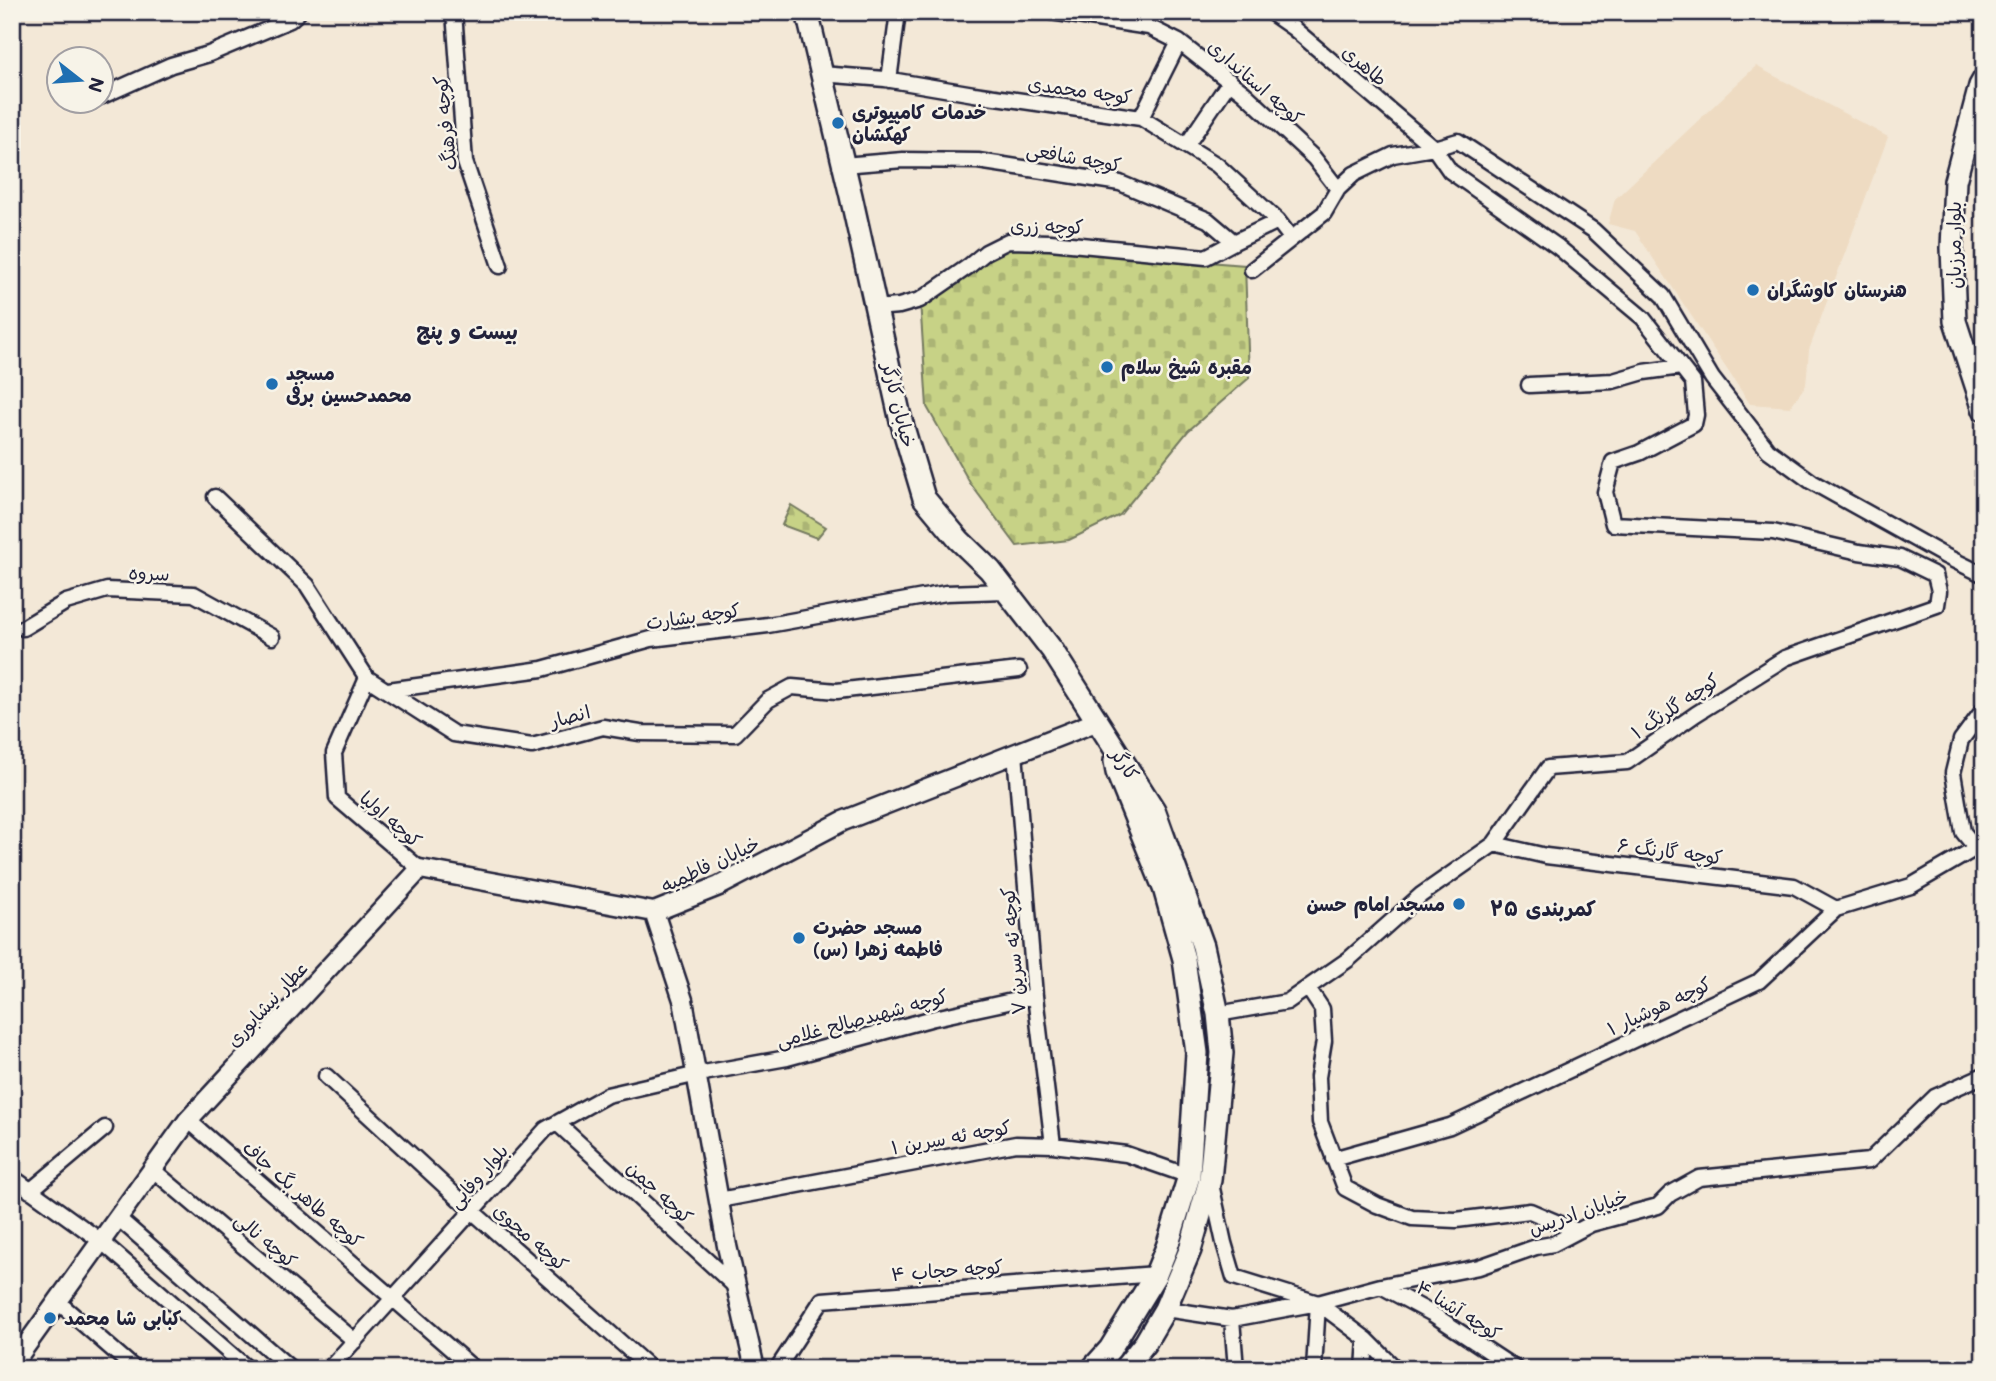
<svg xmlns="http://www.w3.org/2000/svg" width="1996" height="1381" font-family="Mali,'Playpen Sans Arabic',sans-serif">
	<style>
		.built { fill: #eedbc2 }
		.cemetery { fill: url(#cemetery-stones); stroke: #747a60; stroke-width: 2 }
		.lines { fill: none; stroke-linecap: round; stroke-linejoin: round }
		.minor-casing { stroke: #22223b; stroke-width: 19 }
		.tertiary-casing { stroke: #22223b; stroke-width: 23 }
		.secondary-casing { stroke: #22223b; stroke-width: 26 }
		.minor { stroke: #f7f3e8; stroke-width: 14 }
		.tertiary { stroke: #f7f3e8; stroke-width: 18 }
		.secondary { stroke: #f7f3e8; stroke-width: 21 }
		.poi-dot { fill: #1f6fb2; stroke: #f7f3e8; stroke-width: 2.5 }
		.labels { text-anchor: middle; stroke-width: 5; stroke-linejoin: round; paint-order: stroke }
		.street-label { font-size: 19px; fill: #22223b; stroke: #f7f3e8 }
		.poi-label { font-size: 19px; font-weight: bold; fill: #22223b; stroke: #f7f3e8; text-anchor: start }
		.neighbourhood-label { font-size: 21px; font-weight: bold; fill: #22223b; stroke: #f7f3e8 }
	</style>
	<defs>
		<pattern id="cemetery-stones" width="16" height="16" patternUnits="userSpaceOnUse" patternTransform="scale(1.75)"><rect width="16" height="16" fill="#c7d286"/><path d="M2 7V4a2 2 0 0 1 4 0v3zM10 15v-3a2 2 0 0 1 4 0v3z" fill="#abb475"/></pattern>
	</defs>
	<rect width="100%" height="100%" fill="#f3e8d7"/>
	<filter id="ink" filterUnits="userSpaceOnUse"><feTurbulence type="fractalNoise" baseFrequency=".0143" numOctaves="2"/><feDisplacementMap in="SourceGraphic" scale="14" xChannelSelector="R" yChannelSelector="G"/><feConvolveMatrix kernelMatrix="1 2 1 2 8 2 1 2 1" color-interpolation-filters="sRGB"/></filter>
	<g filter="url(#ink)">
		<path class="built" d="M1756,66L1888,137L1809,350L1806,385L1790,407L1750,404L1635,231L1608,224L1615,199Z"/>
		<path class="cemetery" d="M1004,246L1245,265L1249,378L1188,431L1120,515L1069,540L1017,546L970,483L927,407L920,300Z
			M791,505L826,527L817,538L782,525Z"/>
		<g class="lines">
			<g class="minor-casing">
				<path id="minor" d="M454,12L465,162L500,266
					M1051,12L1149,27L1179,42L1244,93L1314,158L1338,189
					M1270,12L1293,28L1434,148
					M821,74L885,79L974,94L1141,118L1217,165L1278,221L1291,238
					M889,80L898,12
					M102,96L171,65L209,54L290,20L299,12
					M1141,118L1179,42
					M1186,146L1230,81
					M843,165L903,160L978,161L1120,183L1208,220L1234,242L1278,221
					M1252,270L1324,213L1338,189L1354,174L1393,155L1434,148
					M875,308L899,306L920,300L969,266L986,252L1008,241L1050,242L1206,257L1234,242
					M1529,385L1613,381L1644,372L1681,367
					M215,497L307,585L367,678L454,734L532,746L603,727L640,733L735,734L768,700L792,687L837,691L1019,670
					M23,628L66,602L107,590L194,594L272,637
					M367,678L334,753L337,798L420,869
					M388,690L542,669L651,639L768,625L946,593L1005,591
					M1015,753L1035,996L1053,1145
					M1494,844L1546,856L1794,886L1836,909
					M1983,848H1976L1963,832L1953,773L1961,740L1984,709
					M1308,988L1322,1009L1324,1041L1318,1077L1320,1122L1345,1188L1377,1205L1412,1218L1456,1220L1530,1211L1577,1231
					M1218,1014L1287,1002L1349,959L1421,895L1494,844L1548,768L1627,762L1696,714L1785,658L1937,605L1939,591L1935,575L1900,558L1859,552L1773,532L1613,524L1605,492L1613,462L1639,453L1694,424L1696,415L1693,382L1643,318L1558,247L1450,171L1434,148L1458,141L1593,230L1663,296L1712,378L1768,450L1812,482L1945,556L1984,575
					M326,1076L472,1211L651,1369
					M188,1120L474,1369
					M557,1123L737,1288
					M1333,1159L1450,1126L1759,981L1836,909L1911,886L1976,848
					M152,1169L355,1341
					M12,1177L101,1241L248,1369
					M1211,1184L1224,1243L1234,1277L1318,1303L1366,1339L1396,1369
					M30,1191L105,1128
					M719,1200L1016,1144L1053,1145L1126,1154L1189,1176
					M118,1218L291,1369
					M1381,1286L1431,1313L1516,1369
					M58,1302L135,1369
					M1165,1309L1232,1319L1318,1303L1381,1286L1479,1267L1536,1247L1553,1244L1591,1224L1658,1206L1670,1194L1699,1178L1869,1161L1935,1097L1984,1075
					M1232,1319L1236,1369
					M329,1369L546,1129L607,1095L698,1074L787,1058L930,1019L1035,996
					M777,1369L822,1300L1156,1274
					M1314,1369L1318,1303
					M1364,1369L1366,1339"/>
			</g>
			<g class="tertiary-casing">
				<path id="tertiary" d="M654,912L719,886L843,821L1098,721
					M654,912L683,1000L727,1246L755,1369
					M12,1365L188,1120L420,869L654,912"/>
			</g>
			<g class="secondary-casing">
				<path id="secondary" d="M807,12L851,196L900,417L924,498L959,540L990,570L1052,650L1154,810L1203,946L1218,1014L1222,1053L1210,1180L1190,1250L1165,1309L1145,1343L1124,1369
					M1984,79L1980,86L1955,181L1952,248L1955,321L1984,410
					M1092,1369L1110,1349L1156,1274L1167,1247L1189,1176L1197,1053L1184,959L1164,888L1117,772L1115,761"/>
			</g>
			<use href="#minor" class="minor"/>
			<use href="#tertiary" class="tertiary"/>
			<use href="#secondary" class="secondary"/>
		</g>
	</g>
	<g class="poi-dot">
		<circle cx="838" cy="123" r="7"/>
		<circle cx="1753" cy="290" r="7"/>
		<circle cx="1107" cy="367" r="7"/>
		<circle cx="272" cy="384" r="7"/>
		<circle cx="1459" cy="904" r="7"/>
		<circle cx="799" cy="938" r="7"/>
		<circle cx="50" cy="1318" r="7"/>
	</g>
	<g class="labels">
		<g class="street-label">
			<text transform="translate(1365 65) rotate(40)" y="7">طاهری</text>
			<text transform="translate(1256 82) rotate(41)" y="7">کوچه استانداری</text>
			<text transform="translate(1080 90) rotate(8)" y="7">کوچه محمدی</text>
			<text transform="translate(445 123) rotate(-96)" y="7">کوچه فرهنگ</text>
			<text transform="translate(1074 157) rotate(10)" y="7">کوچه شافعی</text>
			<text transform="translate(1047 226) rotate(1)" y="7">کوچه زری</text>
			<text transform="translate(1954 245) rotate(-90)" y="7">بلوار مرزبان</text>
			<text transform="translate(899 405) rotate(76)" y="7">خیابان کارگر</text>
			<text transform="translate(149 573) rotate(2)" y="7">سروه</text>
			<text transform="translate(693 616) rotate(-8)" y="7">کوچه بشارت</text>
			<text transform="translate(1675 706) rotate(-34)" y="7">کوچه گلرنگ ۱</text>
			<text transform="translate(570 716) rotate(-15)" y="7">انصار</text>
			<text transform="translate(1125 764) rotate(56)" y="7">کارگر</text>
			<text transform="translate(391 819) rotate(41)" y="7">کوچه اولیا</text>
			<text transform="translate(1670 851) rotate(7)" y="7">کوچه گارنگ ۶</text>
			<text transform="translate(710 864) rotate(-25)" y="7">خیابان فاطمیه</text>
			<text transform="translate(1013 951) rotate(-95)" y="7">کوچه ئه سرین ۷</text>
			<text transform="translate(267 1004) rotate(-47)" y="7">عطار نیشابوری</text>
			<text transform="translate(1659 1006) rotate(-25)" y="7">کوچه هوشیار ۱</text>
			<text transform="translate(862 1018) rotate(-15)" y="7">کوچه شهیدصالح غلامی</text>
			<text transform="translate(951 1137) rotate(-10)" y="7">کوچه ئه سرین ۱</text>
			<text transform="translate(478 1176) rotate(-48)" y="7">بلوار وفایی</text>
			<text transform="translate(660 1192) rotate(43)" y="7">کوچه چمن</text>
			<text transform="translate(303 1194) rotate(41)" y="7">کوچه طاهر بگ جاف</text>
			<text transform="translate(1578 1212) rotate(-19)" y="7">خیابان ادریس</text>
			<text transform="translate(531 1237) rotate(41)" y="7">کوچه محوی</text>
			<text transform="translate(266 1240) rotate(40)" y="7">کوچه نالی</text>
			<text transform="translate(947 1270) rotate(-4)" y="7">کوچه حجاب ۴</text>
			<text transform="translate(1459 1310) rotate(32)" y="7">کوچه آشنا ۴</text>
		</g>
		<g class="poi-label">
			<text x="852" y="119">خدمات کامپیوتری<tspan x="852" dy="22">کهکشان</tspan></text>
			<text x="1767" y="297">هنرستان کاوشگران</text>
			<text x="1121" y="374">مقبره شیخ سلام</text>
			<text x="286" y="380">مسجد<tspan x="286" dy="22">محمدحسین برفی</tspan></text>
			<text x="1445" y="911" text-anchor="end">مسجد امام حسن</text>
			<text x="813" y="934">مسجد حضرت<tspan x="813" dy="22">فاطمه زهرا (س)</tspan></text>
			<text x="64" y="1325">کبابی شا محمد</text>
		</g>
		<g class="neighbourhood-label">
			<text x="467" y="339">بیست و پنج</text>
			<text x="1543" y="916">کمربندی ۲۵</text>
		</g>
	</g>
	<rect width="1996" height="1381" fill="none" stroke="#f7f3e8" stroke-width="42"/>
	<rect x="21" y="21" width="1954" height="1339" fill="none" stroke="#22223b" stroke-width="2.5" filter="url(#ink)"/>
	<g transform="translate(80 80) rotate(107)"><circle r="33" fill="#f7f3e8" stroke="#a29fa3" stroke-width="2"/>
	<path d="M0-5L12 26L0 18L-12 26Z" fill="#1f6fb2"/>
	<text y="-10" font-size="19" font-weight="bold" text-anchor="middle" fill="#22223b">N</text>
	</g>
</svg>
